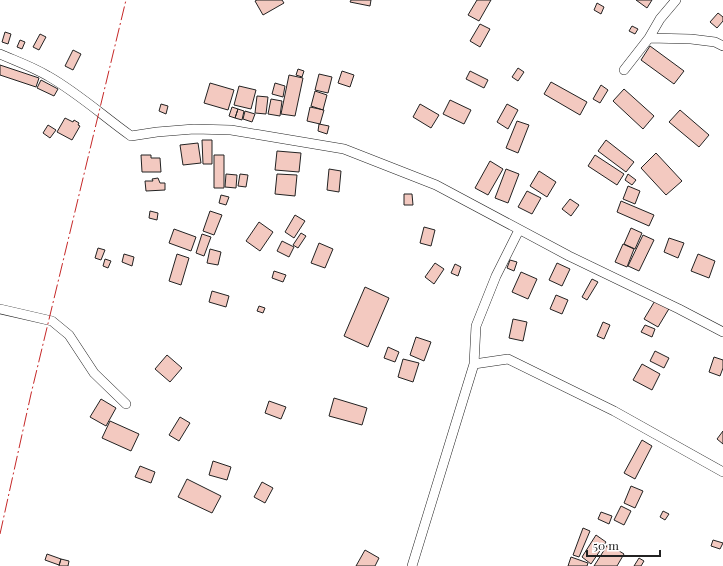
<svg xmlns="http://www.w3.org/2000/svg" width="723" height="566" font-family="'Playfair Display',serif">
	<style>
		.building { fill: #f3c9c0; stroke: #222 }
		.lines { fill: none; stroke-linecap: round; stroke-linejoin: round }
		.minor-casing { stroke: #222; stroke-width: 10 }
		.minor { stroke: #fff; stroke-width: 9 }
		.power { stroke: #c62828; stroke-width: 1; stroke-dasharray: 14 3 2 3; stroke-linecap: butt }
	</style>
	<rect width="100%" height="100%" fill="#fff"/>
	<path class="building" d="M257,0H282L284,3L263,15L255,1Z
		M351,0H371L370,6L350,2Z
		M477,0H491L479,21L468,15Z
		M636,0H652L647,8Z
		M597,3L604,7L601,14L594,10Z
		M718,13L723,17V21L717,28L710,22Z
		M480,24L490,29L480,47L470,41Z
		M632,26L638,29L635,34L629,31Z
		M5,32L11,34L8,44L2,42Z
		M40,34L46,37L39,50L33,47Z
		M20,40L25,42L22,49L17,47Z
		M650,46L684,71L674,84L641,60Z
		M73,50L81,54L73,70L65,66Z
		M0,65L39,78L36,87L0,75Z
		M518,68L524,72L518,81L512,77Z
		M298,69L304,71L302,77L296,75Z
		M342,71L354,75L350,87L338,83Z
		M470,71L488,80L484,88L466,79Z
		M319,74L332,77L328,93L315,90Z
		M289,75L303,78L295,116L281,114Z
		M41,80L58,89L54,96L37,88Z
		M551,82L587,102L580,115L544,94Z
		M210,83L234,90L228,110L204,103Z
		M275,83L285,86L283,97L272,94Z
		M601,85L608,90L600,103L593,99Z
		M239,86L256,90L251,109L234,105Z
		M624,89L654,116L643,129L613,101Z
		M315,91L327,95L323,110L311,106Z
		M257,96L268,97L266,114L255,113Z
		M271,99L282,101L280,116L268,114Z
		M450,100L471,110L464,124L443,114Z
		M161,104L168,106L166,114L159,111Z
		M420,104L439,115L431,128L413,117Z
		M507,104L518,110L508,129L497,122Z
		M232,107L238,109L235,118L229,116Z
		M310,107L324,110L320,124L307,121Z
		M238,109L244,111L242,120L235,118Z
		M680,110L709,135L699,147L669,122Z
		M245,111L255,114L252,122L243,119Z
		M65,118L73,122L74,120L79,123L78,125L80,126L72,140L57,132Z
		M517,121L529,125L518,153L506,148Z
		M319,124L329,126L327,134L318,131Z
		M48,125L56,130L50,138L43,133Z
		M202,140H212V164H203Z
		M606,140L634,162L626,172L598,151Z
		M198,143L201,163L183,165L180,145Z
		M277,151L301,153L299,172L275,170Z
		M656,153L682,181L666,195L641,168Z
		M141,155H151V158H160L161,172H142Z
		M214,155H224V188H214Z
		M595,155L624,174L617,185L588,166Z
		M490,161L503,169L488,195L475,188Z
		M329,169L341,171L339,192L327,190Z
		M506,169L519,174L508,203L495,198Z
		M539,171L556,182L547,197L530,186Z
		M226,174L237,175L236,188L225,187Z
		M240,174L248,175L246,187L238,186Z
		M277,174L297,175L295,196L275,194Z
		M628,174L636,180L632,185L625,180Z
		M158,178L160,183H165V190L146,191L145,181H153L152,179Z
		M628,186L640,191L635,204L623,199Z
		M527,191L541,198L532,214L518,207Z
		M404,194H412L413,205H404Z
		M221,195L229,197L226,205L219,203Z
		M570,199L579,205L571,216L562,209Z
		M621,201L654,215L649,226L617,212Z
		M150,211L158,213L157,220L149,218Z
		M210,211L222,215L214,235L203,231Z
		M295,215L305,221L294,238L285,232Z
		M259,222L273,232L260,251L246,241Z
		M424,227L435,230L431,246L420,243Z
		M631,228L642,233L635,249L624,244Z
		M174,229L196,237L191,251L169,243Z
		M301,233L306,236L298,248L293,245Z
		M202,234L211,237L204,256L196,253Z
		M643,235L654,240L639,271L628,266Z
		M669,238L684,243L678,258L664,252Z
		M282,241L294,247L289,257L277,251Z
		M319,243L333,249L325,268L311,263Z
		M623,244L634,249L627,267L615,262Z
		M98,248L105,250L101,260L95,258Z
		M210,249L221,252L218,265L207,263Z
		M124,254L134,257L132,266L122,262Z
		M177,254L189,258L181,285L169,281Z
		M698,254L715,261L709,278L691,271Z
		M105,259L111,261L108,268L103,266Z
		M510,260L517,262L514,271L507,268Z
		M435,263L444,269L434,284L425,277Z
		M557,263L570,269L562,286L549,280Z
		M455,264L461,267L458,276L451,273Z
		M274,271L286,275L283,282L272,278Z
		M521,272L537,279L528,299L512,292Z
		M592,279L598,282L587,300L582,297Z
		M365,287L389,298L368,347L344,336Z
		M212,291L229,296L226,307L209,302Z
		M556,295L568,300L562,314L550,309Z
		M656,299L670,307L658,327L644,319Z
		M259,306L265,308L263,313L257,311Z
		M513,319L527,322L523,341L509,338Z
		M603,322L610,325L604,339L597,336Z
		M645,325L655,329L652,337L641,332Z
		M416,337L431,342L424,361L410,355Z
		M388,347L399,352L395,362L384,358Z
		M655,351L669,358L664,368L650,361Z
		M167,355L182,368L170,382L155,369Z
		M714,357L723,360V368L720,376L709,372Z
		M403,359L419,363L413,382L398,377Z
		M642,364L660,374L652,390L633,380Z
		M334,398L367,408L362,425L329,416Z
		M101,399L116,408L106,426L90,417Z
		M269,401L286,407L281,419L265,413Z
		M180,417L190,423L179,441L169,435Z
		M110,421L139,434L131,451L102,438Z
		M723,431V444L717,439Z
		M642,440L652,446L635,479L624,473Z
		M213,461L231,467L227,480L209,475Z
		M140,466L155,472L151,483L135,477Z
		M187,479L221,496L212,513L178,497Z
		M262,482L273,488L265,503L254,497Z
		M631,486L643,491L635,508L624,503Z
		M621,506L631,511L624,525L614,520Z
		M663,511L669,514L665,520L660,517Z
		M601,512L612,516L609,524L598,519Z
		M583,528L590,531L579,557L573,555Z
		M596,535L606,542L591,564L582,557Z
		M713,540L723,543L720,549L711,546Z
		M608,544L624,554L617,566H594Z
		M365,550L379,558L375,566H356Z
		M47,554L61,559L59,565L45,560Z
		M571,557L588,563L587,566H568Z
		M639,558L644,561L641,566H634Z
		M61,559L69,561L68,566H59Z"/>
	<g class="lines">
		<g class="minor-casing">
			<path id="minor" d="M649,38L691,39L715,42L723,46
				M0,54C16,61 33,67 48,76C78,93 103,116 131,136L157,132L194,129L231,130L344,149L436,185L569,256L679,309L723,332
				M624,70L649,38L660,19L676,0
				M0,309L52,321L69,335L94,373L126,404
				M474,364L508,359L614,411L723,472
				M412,566L474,364L476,326L496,276L519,230"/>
		</g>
		<use href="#minor" class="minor"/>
		<path class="power" d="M0,534L31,394L126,0"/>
	</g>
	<path d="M587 550v6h73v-6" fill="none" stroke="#222222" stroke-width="2"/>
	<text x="593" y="550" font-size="12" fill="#222222" stroke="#ffffff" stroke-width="3" paint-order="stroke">50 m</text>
</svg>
